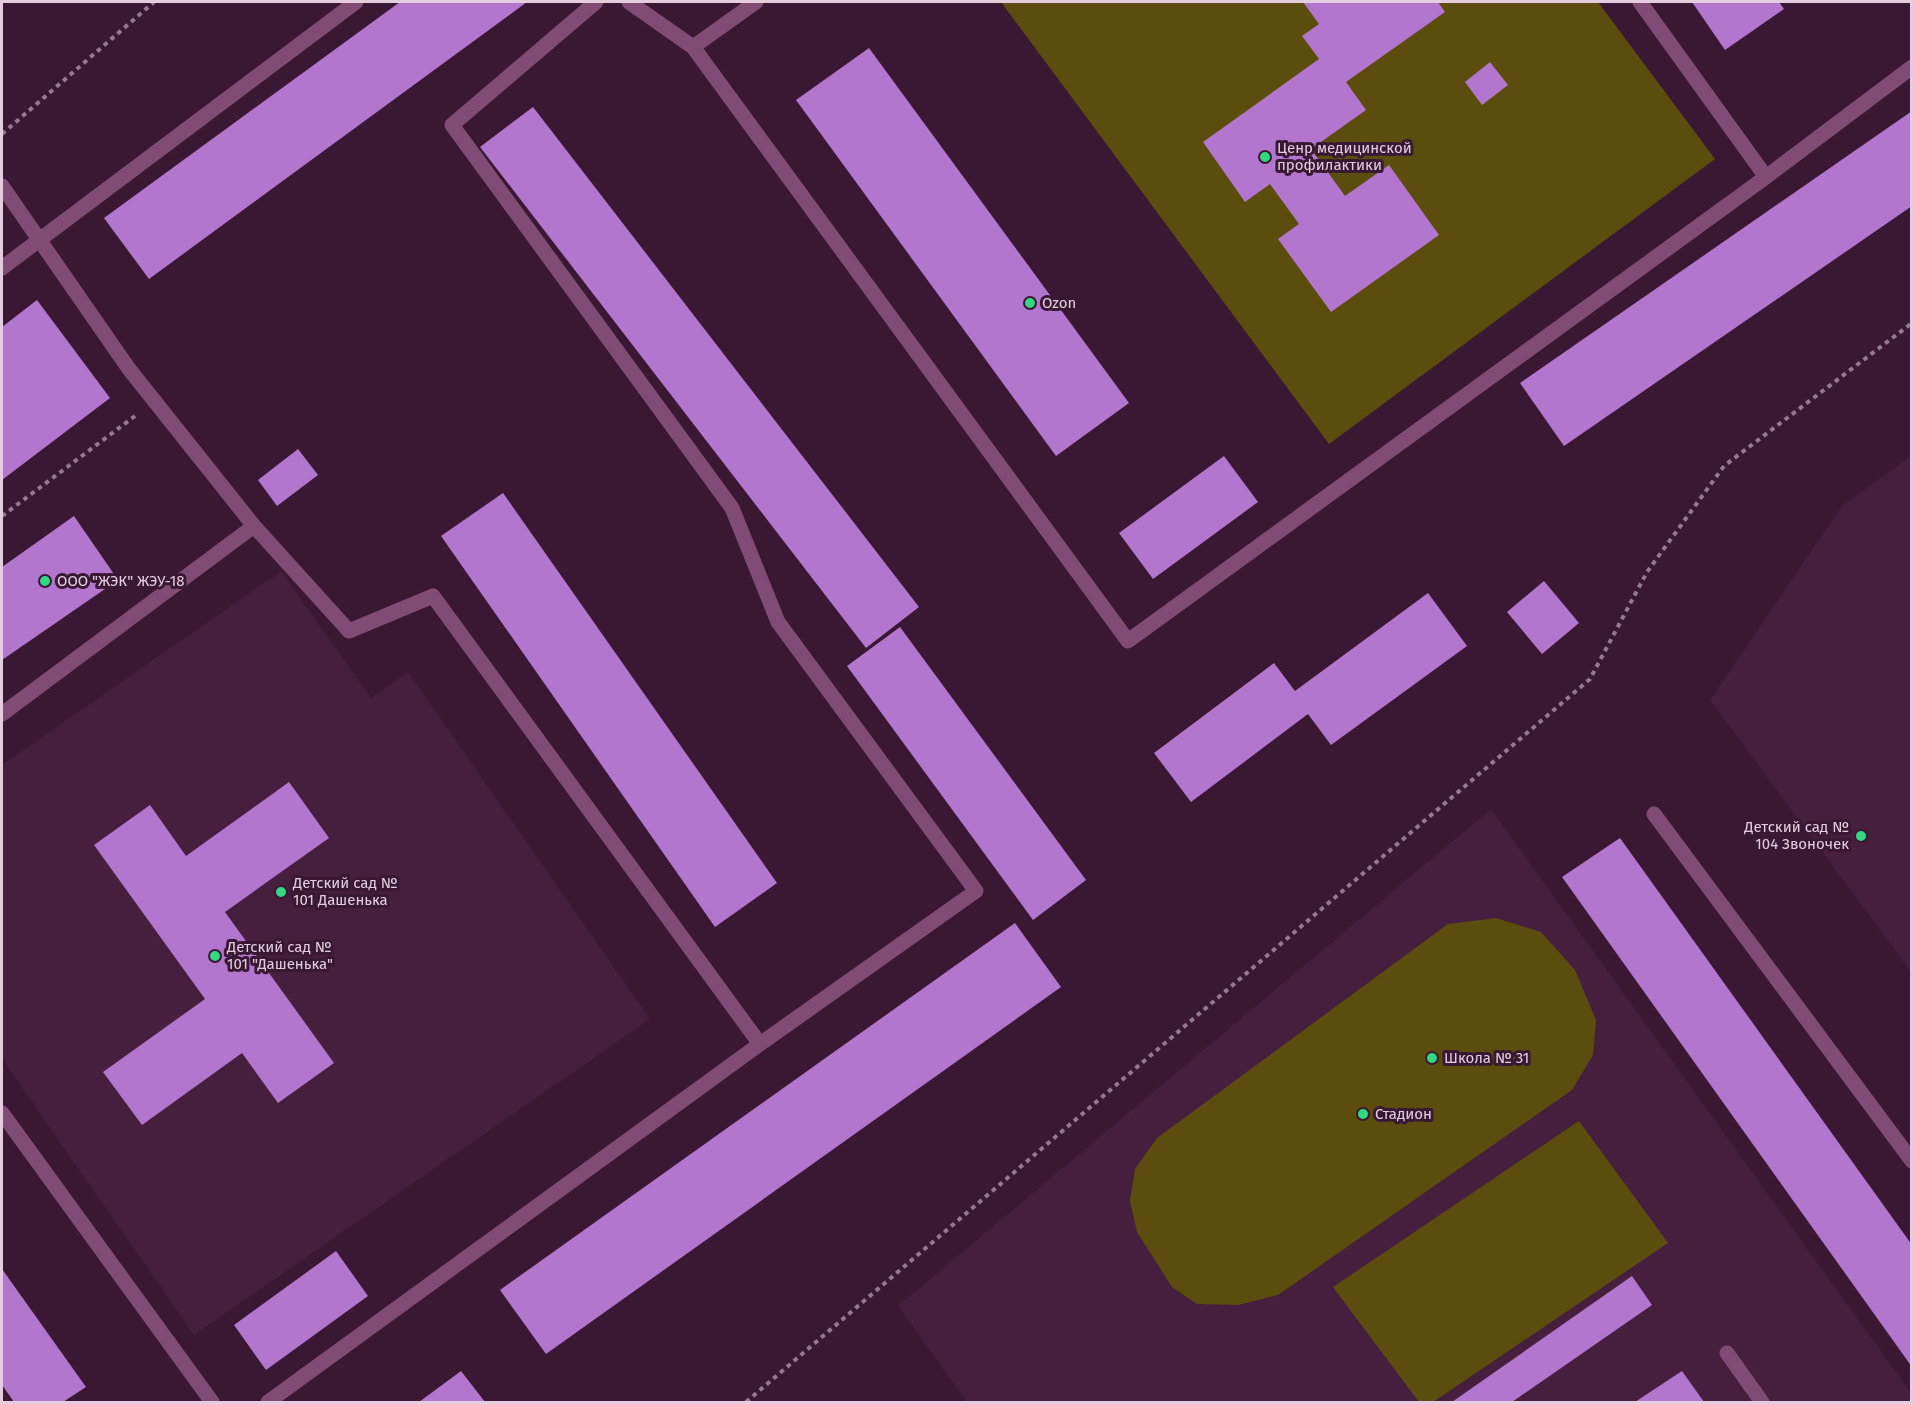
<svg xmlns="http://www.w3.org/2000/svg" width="1913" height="1404" font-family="'Fira Sans',sans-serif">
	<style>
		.built { fill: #461e3e }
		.green { fill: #5c4d0e }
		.building { fill: #b376cf }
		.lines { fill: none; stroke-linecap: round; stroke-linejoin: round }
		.path { stroke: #95798f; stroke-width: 4; stroke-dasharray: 4.5 4.5; stroke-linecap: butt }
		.lane { stroke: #804c75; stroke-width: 15 }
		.poi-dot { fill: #32d882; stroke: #3a1833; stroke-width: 2 }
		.labels { text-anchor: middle; stroke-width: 6; stroke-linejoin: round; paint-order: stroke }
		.poi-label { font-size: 15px; fill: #e4cdde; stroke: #3a1833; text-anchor: start }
	</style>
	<rect width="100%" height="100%" fill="#3a1833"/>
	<path class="built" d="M1911,456V972L1710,700L1842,506Z
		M281,571L371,698L408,672L650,1019L194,1335L2,1059V765Z
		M1491,809L1911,1393V1402H967L898,1306Z"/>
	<path class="green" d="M1001,2H1598L1715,159L1329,444Z
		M1496,918L1541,932L1575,970L1596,1020L1593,1055L1572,1090L1278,1295L1238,1305L1197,1304L1172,1287L1137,1232L1130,1201L1135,1169L1157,1138L1448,924Z
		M1579,1121L1668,1243L1433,1402H1419L1333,1287Z"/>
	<path class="building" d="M400,2H527L149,279L104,218Z
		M1303,2H1438L1445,12L1346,82L1366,110L1311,149L1345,196L1389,165L1439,235L1331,312L1278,239L1299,224L1270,184L1245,202L1203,142L1319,59L1302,36L1319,24Z
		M1692,2H1779L1784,9L1725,50Z
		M869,48L1129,403L1056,456L796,100Z
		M1490,62L1508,85L1482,105L1465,82Z
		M533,107L919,607L866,648L480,147Z
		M1912,111V206L1564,446L1520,383Z
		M37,300L110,398L2,480V327Z
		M298,449L318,475L277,506L258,480Z
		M1224,456L1258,502L1153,579L1119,533Z
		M503,493L777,883L715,927L441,536Z
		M74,516L118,580L2,660V567Z
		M1544,581L1579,623L1542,654L1507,612Z
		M1428,593L1467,646L1331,745L1308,714L1191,802L1154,753L1274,663L1295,691Z
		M900,627L1086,880L1033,920L847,666Z
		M289,782L329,838L225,912L334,1063L278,1103L242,1053L142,1125L103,1072L205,999L94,845L150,805L186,856Z
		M1620,838L1912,1245V1367L1562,877Z
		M1015,923L1061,987L546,1354L500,1290Z
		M336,1251L368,1296L266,1370L234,1325Z
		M2,1269L86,1387L63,1402H14L2,1385Z
		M1632,1276L1652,1305L1512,1402H1452Z
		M461,1371L485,1402H419Z
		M1682,1371L1704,1402H1635Z"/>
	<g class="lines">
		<path class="path" d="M2,134L154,2
			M2,516L135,416
			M746,1402L1590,679L1647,572L1724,466L1912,323"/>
		<path class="lane" d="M629,2L693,47L1128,641L1766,177L1912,67
			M1640,2L1766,177
			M693,47L756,2
			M2,186L129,369L254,526L349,631L433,596L760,1044
			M2,268L356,2
			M2,714L254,526
			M1654,814L1912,1161
			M2,1113L212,1402
			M1727,1353L1762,1402
			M268,1402L760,1044L976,891L778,622L732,508L452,125L596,2"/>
	</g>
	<g class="poi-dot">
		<circle cx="1265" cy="157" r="6"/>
		<circle cx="1030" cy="303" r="6"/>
		<circle cx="45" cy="581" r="6"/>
		<circle cx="1861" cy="836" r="6"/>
		<circle cx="281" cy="892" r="6"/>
		<circle cx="215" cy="956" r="6"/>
		<circle cx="1432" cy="1058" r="6"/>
		<circle cx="1363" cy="1114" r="6"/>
	</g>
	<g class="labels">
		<g class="poi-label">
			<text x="1277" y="153">Ценр медицинской<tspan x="1277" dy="17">профилактики</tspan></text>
			<text x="1042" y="308">Ozon</text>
			<text x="57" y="586">ООО "ЖЭК" ЖЭУ-18</text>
			<text x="1849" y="832" text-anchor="end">Детский сад №<tspan x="1849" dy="17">104 Звоночек</tspan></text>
			<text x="293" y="888">Детский сад №<tspan x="293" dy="17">101 Дашенька</tspan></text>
			<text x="227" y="952">Детский сад №<tspan x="227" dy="17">101 "Дашенька"</tspan></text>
			<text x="1444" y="1063">Школа № 31</text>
			<text x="1375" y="1119">Стадион</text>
		</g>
	</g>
	<rect width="1913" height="1404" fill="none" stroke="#e4cdde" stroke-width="6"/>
</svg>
